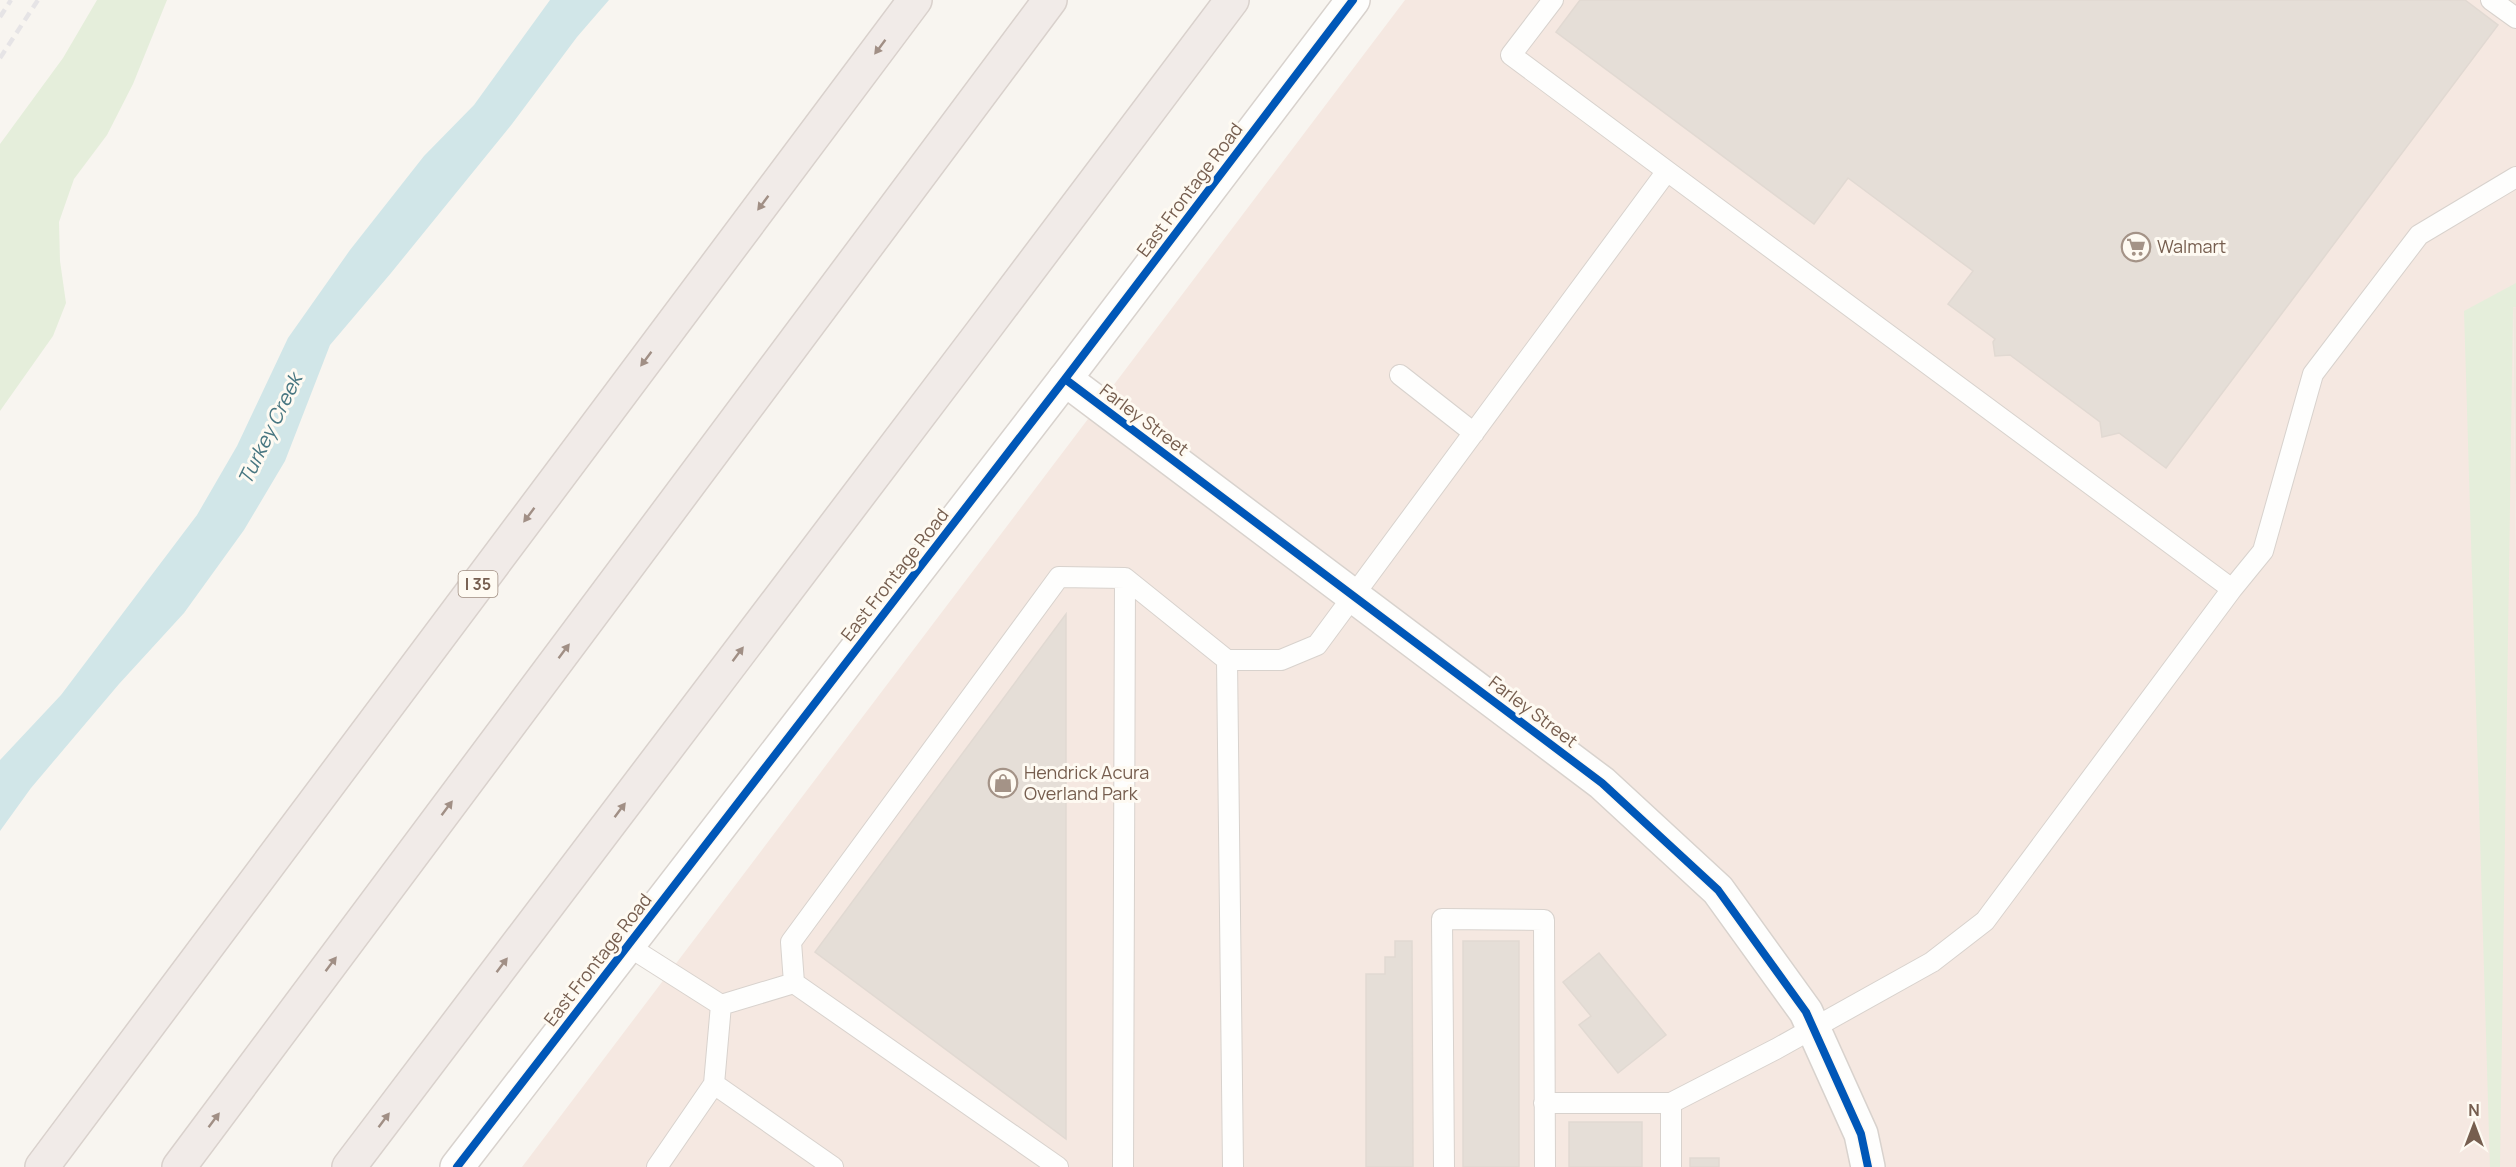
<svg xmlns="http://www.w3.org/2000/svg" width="2516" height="1167" font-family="Manrope,sans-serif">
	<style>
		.residential { fill: #f0e8de }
		.commercial { fill: #f5e8e1 }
		.green { fill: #e5eedb }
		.water { fill: #d1e6e8 }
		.building { fill: #e5ded7; stroke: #e1d9d2; stroke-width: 1.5 }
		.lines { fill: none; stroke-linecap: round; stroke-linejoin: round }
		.lane-casing { stroke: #d8d2cd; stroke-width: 22 }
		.street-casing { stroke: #d8d2cd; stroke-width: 36 }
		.secondary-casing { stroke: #d8d2cd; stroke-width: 36 }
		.highway-casing { stroke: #d9d1cc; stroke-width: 36 }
		.lane { stroke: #fefefd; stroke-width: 20 }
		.street { stroke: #fefefd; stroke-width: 33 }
		.secondary { stroke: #fefefd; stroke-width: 33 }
		.highway { stroke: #f1ebe8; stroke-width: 33 }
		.rail { stroke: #e6e4e6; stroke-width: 4.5; stroke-dasharray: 9 6; stroke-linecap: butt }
		.cycleway-casing { stroke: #fefaf2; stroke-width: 11 }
		.cycleway { stroke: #0057b8; stroke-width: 8 }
		.oneway { fill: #a18f85 }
		.labels { text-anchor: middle; stroke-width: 6; stroke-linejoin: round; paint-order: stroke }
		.shield { fill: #fefaf2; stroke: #9f8d80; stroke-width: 1.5 }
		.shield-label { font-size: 16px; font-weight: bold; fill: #765e4f }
		.street-label { font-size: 18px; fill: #765e4f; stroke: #fefaf2 }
		.poi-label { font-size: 18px; fill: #765e4f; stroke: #fefaf2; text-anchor: start }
		.water-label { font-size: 20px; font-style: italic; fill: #477681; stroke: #fefaf2 }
	</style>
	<rect width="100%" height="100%" fill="#f8f5f0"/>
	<path class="residential" d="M2513,307H2516V554Z"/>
	<path class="commercial" d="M1405,0H2516V307L2513,308L2516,554V1167H522Z"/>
	<path class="green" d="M97,0H167L133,84L107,135L74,179L59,222L60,261L66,303L53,336L0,411V144L63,58Z
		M2516,283V307H2513L2500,1167H2490L2464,311Z"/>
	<path class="water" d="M550,0H609L577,37L512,124L391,273L330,345L285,461L244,530L184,613L119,684L31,788L0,831V760L61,695L197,515L237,446L288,338L350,250L424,156L474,105Z"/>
	<path class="building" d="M1580,0H2465L2498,25L2166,468L2119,433L2102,437L2100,422L2010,355L1995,356L1993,342L1995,339L1948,304L1973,271L1848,178L1814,224L1556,32Z
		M1066,614V1139L815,952Z
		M1395,941H1412L1413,1167H1366V974H1385V957H1395Z
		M1463,941H1519V1167H1463Z
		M1599,953L1666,1035L1618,1073L1579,1025L1591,1016L1563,982Z
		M1569,1122H1642V1167H1569Z
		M1690,1158H1719V1167H1690Z"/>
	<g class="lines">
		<g class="lane-casing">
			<path id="lane" d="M1553,0L1511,55L1667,171
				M2491,0L2516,18
				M1400,375L1474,433
				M1125,578L1227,660L1233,1167
				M2232,589L2263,551L2313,374L2419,235L2516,177
				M1227,660H1281L1317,645L1667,171L2232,589L1985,921L1932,962L1776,1049L1671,1103V1167
				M628,946L721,1005L794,983L1058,1167
				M794,983L791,942L1059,577L1125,578L1123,1167
				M721,1005L714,1084L833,1167
				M1544,1103H1671
				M657,1167L714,1084
				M1444,1167L1442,919L1544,920L1545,1167"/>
		</g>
		<g class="street-casing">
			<path id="street" d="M1065,379L1602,783L1718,890L1806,1012L1861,1134L1868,1167"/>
		</g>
		<g class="secondary-casing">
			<path id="secondary" d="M457,1167L1065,379L1353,0"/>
		</g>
		<g class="highway-casing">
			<path id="highway" d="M42,1167L915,0
				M179,1167L1050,0
				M349,1167L982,332L1232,0"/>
		</g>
		<use href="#lane" class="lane"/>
		<use href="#street" class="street"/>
		<use href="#secondary" class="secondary"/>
		<use href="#highway" class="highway"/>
		<path class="rail" d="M0,17L11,0
			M0,58L38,0"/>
		<g class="cycleway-casing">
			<path id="cycleway" d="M1065,379L1602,783L1718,890L1806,1012L1861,1134L1868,1167
				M457,1167L1065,379L1353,0"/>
		</g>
		<use href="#cycleway" class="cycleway"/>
	</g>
	<defs><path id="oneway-solid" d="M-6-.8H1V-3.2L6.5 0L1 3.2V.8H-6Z" transform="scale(1.5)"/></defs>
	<g class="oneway">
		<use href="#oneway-solid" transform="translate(880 47) rotate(127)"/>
		<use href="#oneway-solid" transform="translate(763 203) rotate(127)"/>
		<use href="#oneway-solid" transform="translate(646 359) rotate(127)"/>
		<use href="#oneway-solid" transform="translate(529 515) rotate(127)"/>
		<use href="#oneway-solid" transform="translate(564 651) rotate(-53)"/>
		<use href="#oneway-solid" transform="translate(738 654) rotate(-53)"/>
		<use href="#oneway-solid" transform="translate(447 808) rotate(-53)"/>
		<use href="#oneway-solid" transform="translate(620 810) rotate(-53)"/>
		<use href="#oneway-solid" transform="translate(331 964) rotate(-53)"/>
		<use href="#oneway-solid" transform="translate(502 965) rotate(-53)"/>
		<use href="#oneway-solid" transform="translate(214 1120) rotate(-53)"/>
		<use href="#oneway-solid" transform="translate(384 1120) rotate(-53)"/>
	</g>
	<defs>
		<g id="supermarket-ring" transform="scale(1.5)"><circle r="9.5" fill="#fefaf2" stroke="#a49387" stroke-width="1.5"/><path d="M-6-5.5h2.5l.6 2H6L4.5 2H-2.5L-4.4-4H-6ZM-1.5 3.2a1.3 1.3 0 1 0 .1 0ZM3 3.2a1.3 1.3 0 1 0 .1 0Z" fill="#a49387"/></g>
		<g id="shop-ring" transform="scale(1.5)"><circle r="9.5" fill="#fefaf2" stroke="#a49387" stroke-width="1.5"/><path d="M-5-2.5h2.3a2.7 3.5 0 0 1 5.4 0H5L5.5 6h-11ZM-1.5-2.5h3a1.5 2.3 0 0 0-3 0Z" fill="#a49387"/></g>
	</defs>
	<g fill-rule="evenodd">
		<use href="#supermarket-ring" x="2136" y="247"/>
		<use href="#shop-ring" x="1003" y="783"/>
	</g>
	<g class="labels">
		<rect class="shield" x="458.5" y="571" width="39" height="26" rx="4.5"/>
		<g class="shield-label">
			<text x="478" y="590">I 35</text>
		</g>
		<g class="street-label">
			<text transform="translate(1190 190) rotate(-53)" y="6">East Frontage Road</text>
			<text transform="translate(1144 420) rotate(37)" y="6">Farley Street</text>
			<text transform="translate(895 575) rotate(-52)" y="6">East Frontage Road</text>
			<text transform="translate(1533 712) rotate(37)" y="6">Farley Street</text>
			<text transform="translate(598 960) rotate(-52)" y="6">East Frontage Road</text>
		</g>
		<g class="poi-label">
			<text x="2157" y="253">Walmart</text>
			<text x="1024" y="779">Hendrick Acura<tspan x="1024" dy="21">Overland Park</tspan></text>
		</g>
		<g class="water-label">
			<text transform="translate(270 429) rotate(-64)" y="7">Turkey Creek</text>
		</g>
	</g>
	<g transform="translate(2474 1125)" stroke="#fefaf2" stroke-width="4.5" paint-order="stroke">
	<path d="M0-4.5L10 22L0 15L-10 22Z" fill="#765e4f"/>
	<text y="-9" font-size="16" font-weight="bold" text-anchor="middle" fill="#765e4f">N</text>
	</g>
</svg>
